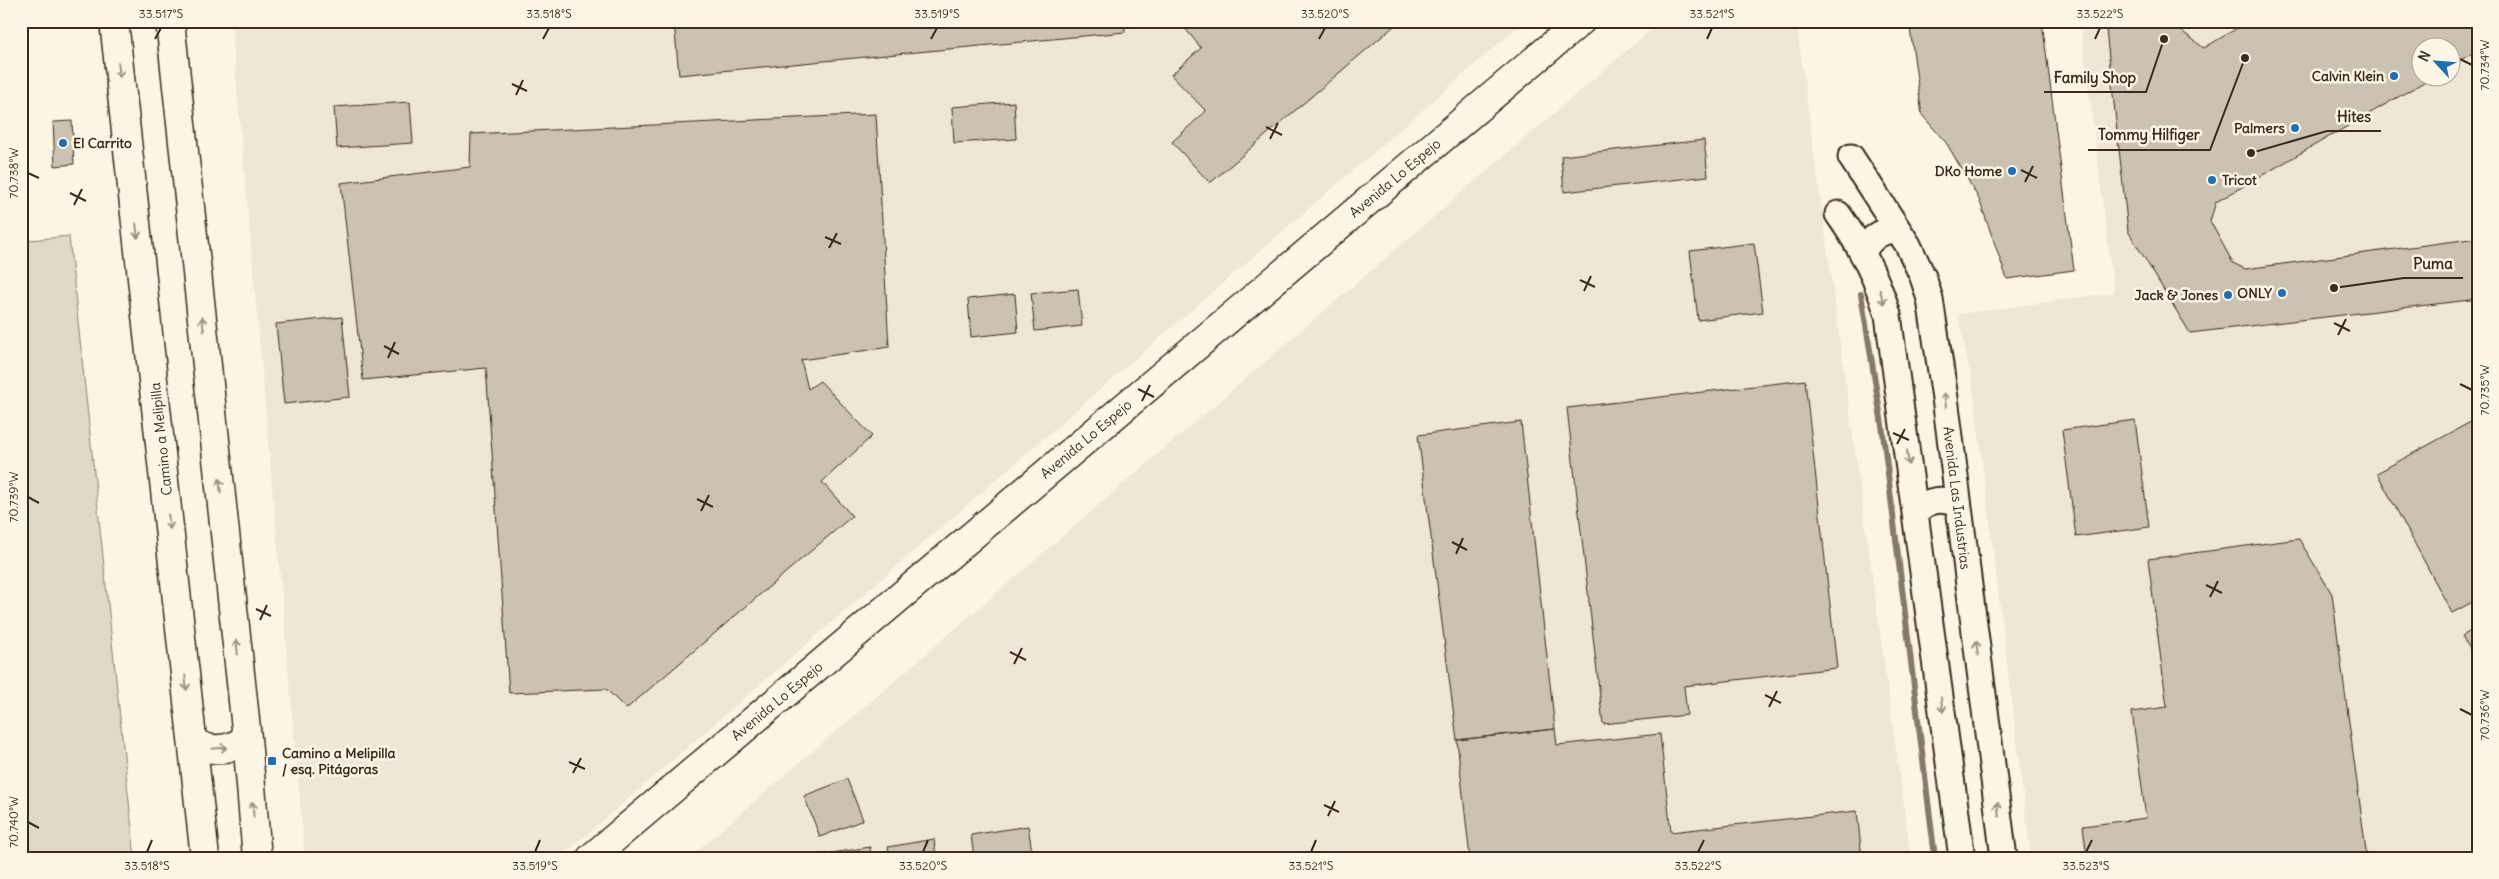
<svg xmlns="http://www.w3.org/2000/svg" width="2499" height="879" font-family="Delius,sans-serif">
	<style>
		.built { fill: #eee6d6; fill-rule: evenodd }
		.green { fill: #e0d8c8; stroke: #8e8173 }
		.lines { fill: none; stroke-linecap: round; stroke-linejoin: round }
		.stream { stroke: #85796b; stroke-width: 6 }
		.building { fill: #ccc2b3; stroke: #3b2a1e }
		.minor-casing { stroke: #3b2a1e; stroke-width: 29 }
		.secondary-casing { stroke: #3b2a1e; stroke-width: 31 }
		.primary-casing { stroke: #3b2a1e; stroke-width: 31 }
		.minor { stroke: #fcf5e5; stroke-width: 25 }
		.secondary { stroke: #fcf5e5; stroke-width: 28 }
		.primary { stroke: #fcf5e5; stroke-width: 28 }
		.oneway { stroke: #9c9082 }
		.ticks { fill: none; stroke: #3b2a1e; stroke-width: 2 }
		.poi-dot { fill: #1f6fb2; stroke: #fcf5e5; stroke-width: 2 }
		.labels { text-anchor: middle; stroke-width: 5; stroke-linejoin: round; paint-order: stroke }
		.poi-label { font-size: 14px; font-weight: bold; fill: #3b2a1e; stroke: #fcf5e5; text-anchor: end }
		.street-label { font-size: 14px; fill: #3b2a1e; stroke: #fcf5e5 }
		.leader { fill: none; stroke: #3b2a1e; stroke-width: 2 }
		.callout-dot { fill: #3b2a1e; stroke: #fcf5e5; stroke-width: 2 }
		.callout-label { font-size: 15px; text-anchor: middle; font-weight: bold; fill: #3b2a1e; stroke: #fcf5e5; stroke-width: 5; stroke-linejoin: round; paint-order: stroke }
		.neatline { fill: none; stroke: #3b2a1e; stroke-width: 2 }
		.ticks-label { font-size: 12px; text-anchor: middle; fill: #3b2a1e }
	</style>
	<rect width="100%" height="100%" fill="#fcf5e5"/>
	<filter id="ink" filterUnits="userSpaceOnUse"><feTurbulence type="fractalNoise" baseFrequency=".02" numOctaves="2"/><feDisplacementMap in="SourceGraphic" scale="10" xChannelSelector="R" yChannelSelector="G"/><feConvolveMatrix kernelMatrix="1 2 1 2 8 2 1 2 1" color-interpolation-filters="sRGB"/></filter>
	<g filter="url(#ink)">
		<path class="built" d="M231,21H1525L560,858H305Z
			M1661,21H1796L1911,858H689Z
			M2080,21H2478V858H2031L1973,387L1958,314L2114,293ZM2422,48H2452V78H2422Z"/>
		<path class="green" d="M69,236V237L135,858H21V241Z"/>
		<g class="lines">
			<path class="stream" d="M1861,294L1882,425L1935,858"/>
		</g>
		<path class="building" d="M674,21H1124L1125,32L679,75Z
			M1179,21H1400L1210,183L1172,142L1206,111L1171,75L1201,48Z
			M1909,21H2042L2074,270L2007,279L1979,199L1947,144L1922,115Z
			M2105,21H2176V27L2204,48L2249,21H2478V50L2452,65V48H2422V78H2431L2216,202L2210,221L2233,263L2245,269L2478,238V299L2190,333L2128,231Z
			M410,102L413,143L337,148L334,107Z
			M1014,102L1016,139L954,143L952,107Z
			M876,114L889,347L801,360L808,389L820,381L872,436L822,482L852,516L626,709L606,689L509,693L486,368L363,380L341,183L470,167L471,134Z
			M72,121L74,164L55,166L53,122Z
			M1704,140L1708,176L1564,192L1561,156Z
			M1754,243L1763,312L1698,320L1690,251Z
			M1078,289L1082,326L1035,331L1031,293Z
			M1015,294L1018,332L971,337L968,299Z
			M342,317L350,397L284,404L276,324Z
			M1805,380L1837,668L1684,686L1687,715L1603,724L1567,408Z
			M2478,418V599L2452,613L2377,473Z
			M2135,420L2149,527L2076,537L2062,430Z
			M1521,422L1555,729L1457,740L1418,435Z
			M2299,539L2332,594L2367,858H2087L2083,826L2146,818L2132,712L2167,707L2148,559Z
			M2478,627V655L2475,657L2462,636Z
			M1555,729L1557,745L1660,734L1671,832L1857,811L1862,858H1470L1457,740Z
			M847,779L863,820L820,837L804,796Z
			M1028,826L1033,858H974L971,835Z
			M934,839L936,858H890L888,847Z
			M870,847L871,858H813V856Z
			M1419,854V858H1370Z"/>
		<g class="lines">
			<g class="minor-casing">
				<path id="minor" d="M1851,157L1908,245L1923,277L1930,299L1945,398L2004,858
					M1838,214C1861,246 1877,278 1888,315L1962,858
					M1863,252C1871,237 1881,230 1898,230
					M1916,512C1928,499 1943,497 1958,505"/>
			</g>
			<g class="secondary-casing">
				<path id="secondary" d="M591,858L1581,21"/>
			</g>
			<g class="primary-casing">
				<path id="primary" d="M114,21L205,858
					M170,21L247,738L257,858
					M193,742C211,753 230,751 247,738"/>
			</g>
			<use href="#minor" class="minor"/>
			<use href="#secondary" class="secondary"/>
			<use href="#primary" class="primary"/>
		</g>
		<defs><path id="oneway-shaft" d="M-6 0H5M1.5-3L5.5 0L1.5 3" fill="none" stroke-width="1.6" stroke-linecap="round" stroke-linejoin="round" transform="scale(1.25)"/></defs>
		<g class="oneway">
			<use href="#oneway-shaft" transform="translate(119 70) rotate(84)"/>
			<use href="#oneway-shaft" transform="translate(137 231) rotate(84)"/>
			<use href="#oneway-shaft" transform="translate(1882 297) rotate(72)"/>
			<use href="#oneway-shaft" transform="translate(203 324) rotate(-96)"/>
			<use href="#oneway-shaft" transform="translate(1945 400) rotate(-98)"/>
			<use href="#oneway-shaft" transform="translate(1908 458) rotate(82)"/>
			<use href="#oneway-shaft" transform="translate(220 486) rotate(-96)"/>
			<use href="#oneway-shaft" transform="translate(169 522) rotate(84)"/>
			<use href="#oneway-shaft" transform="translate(237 647) rotate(-96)"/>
			<use href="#oneway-shaft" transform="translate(1977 648) rotate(-97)"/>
			<use href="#oneway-shaft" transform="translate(186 683) rotate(84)"/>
			<use href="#oneway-shaft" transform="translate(1942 705) rotate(82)"/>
			<use href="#oneway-shaft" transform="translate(220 748) rotate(-5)"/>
			<use href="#oneway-shaft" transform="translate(253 809) rotate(-95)"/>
			<use href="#oneway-shaft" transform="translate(1998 809) rotate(-97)"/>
		</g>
	</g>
	<path class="ticks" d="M155,39L161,28M543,39L549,28M931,39L937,28M1319,39L1325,28M1707,39L1712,28M2095,39L2100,28M2460,59L2472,65M512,84L527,91M516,95L523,80M1266,127L1282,135M1270,139L1278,123M2021,170L2037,178M28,173L39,178M2025,182L2033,166M70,193L86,201M74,205L82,189M825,237L841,244M829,248L837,233M1580,280L1595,287M1584,291L1591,276M2334,323L2350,331M2338,335L2346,319M384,346L399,354M388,358L395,342M2460,384L2472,390M1138,389L1154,397M1142,401L1150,385M1893,433L1909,440M1897,444L1905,429M28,497L39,503M697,499L713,507M701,511L709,495M1452,542L1467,550M1456,554L1463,538M2206,585L2222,593M2210,597L2218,581M256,609L271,616M260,620L267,605M1010,652L1026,660M1014,664L1022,648M1765,695L1781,703M1769,707L1777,691M2460,709L2472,715M569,762L585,769M573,773L581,758M1324,805L1339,812M1328,816L1335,801M28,822L39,828M147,852L152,840M535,852L540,840M923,852L928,840M1311,852L1316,840M1698,852L1704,840M2086,852L2092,840"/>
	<g class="poi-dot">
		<circle cx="2394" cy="76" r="5"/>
		<circle cx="2295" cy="128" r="5"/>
		<circle cx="63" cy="143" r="5"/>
		<circle cx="2012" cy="171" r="5"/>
		<circle cx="2212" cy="180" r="5"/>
		<circle cx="2282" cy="293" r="5"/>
		<circle cx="2228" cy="295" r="5"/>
		<rect x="267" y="756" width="10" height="10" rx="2.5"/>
	</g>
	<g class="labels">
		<g class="poi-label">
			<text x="2384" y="81">Calvin Klein</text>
			<text x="2285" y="133">Palmers</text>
			<text x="73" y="148" text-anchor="start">El Carrito</text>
			<text x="2002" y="176">DKo Home</text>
			<text x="2222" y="185" text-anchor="start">Tricot</text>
			<text x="2272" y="298">ONLY</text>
			<text x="2218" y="300">Jack &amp; Jones</text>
			<text x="282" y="758" text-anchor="start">Camino a Melipilla<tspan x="282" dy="16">/ esq. Pitágoras</tspan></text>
		</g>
		<g class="street-label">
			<text transform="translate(1395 178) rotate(-40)" y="5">Avenida Lo Espejo</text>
			<text transform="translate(161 439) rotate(-96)" y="5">Camino a Melipilla</text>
			<text transform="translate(1086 439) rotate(-40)" y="5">Avenida Lo Espejo</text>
			<text transform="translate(1957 498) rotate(83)" y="5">Avenida Las Industrias</text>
			<text transform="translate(777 701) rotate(-40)" y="5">Avenida Lo Espejo</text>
		</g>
	</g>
	<path class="leader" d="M2164 39L2146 92H2044M2251 153L2327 131H2381M2245 58L2210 150H2088M2334 288L2404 278H2463"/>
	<g class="callout-dot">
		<circle cx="2164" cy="39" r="5"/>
		<circle cx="2251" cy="153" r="5"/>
		<circle cx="2245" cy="58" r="5"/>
		<circle cx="2334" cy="288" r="5"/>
	</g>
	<g class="callout-label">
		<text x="2095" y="83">Family Shop</text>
		<text x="2354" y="122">Hites</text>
		<text x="2149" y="140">Tommy Hilfiger</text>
		<text x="2433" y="269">Puma</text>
	</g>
	<rect width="2499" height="879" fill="none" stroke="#fcf5e5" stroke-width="55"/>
	<g transform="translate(2436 62) rotate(296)"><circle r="24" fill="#fcf5e5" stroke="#afa495"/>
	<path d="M0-4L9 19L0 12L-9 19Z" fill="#1f6fb2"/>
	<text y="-8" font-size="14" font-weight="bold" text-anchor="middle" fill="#3b2a1e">N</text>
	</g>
	<rect x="28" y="28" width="2444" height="824" class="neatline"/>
	<g class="ticks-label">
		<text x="161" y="18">33.517°S</text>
		<text x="549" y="18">33.518°S</text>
		<text x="937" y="18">33.519°S</text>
		<text x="1325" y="18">33.520°S</text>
		<text x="1712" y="18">33.521°S</text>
		<text x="2100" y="18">33.522°S</text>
		<text transform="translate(2485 65) rotate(-90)" y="4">70.734°W</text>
		<text transform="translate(14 173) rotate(-90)" y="4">70.738°W</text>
		<text transform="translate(2485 390) rotate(-90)" y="4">70.735°W</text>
		<text transform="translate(14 497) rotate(-90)" y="4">70.739°W</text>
		<text transform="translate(2485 715) rotate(-90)" y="4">70.736°W</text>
		<text transform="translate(14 822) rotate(-90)" y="4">70.740°W</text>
		<text x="147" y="870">33.518°S</text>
		<text x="535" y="870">33.519°S</text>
		<text x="923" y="870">33.520°S</text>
		<text x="1311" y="870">33.521°S</text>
		<text x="1698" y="870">33.522°S</text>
		<text x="2086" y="870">33.523°S</text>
	</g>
</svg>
